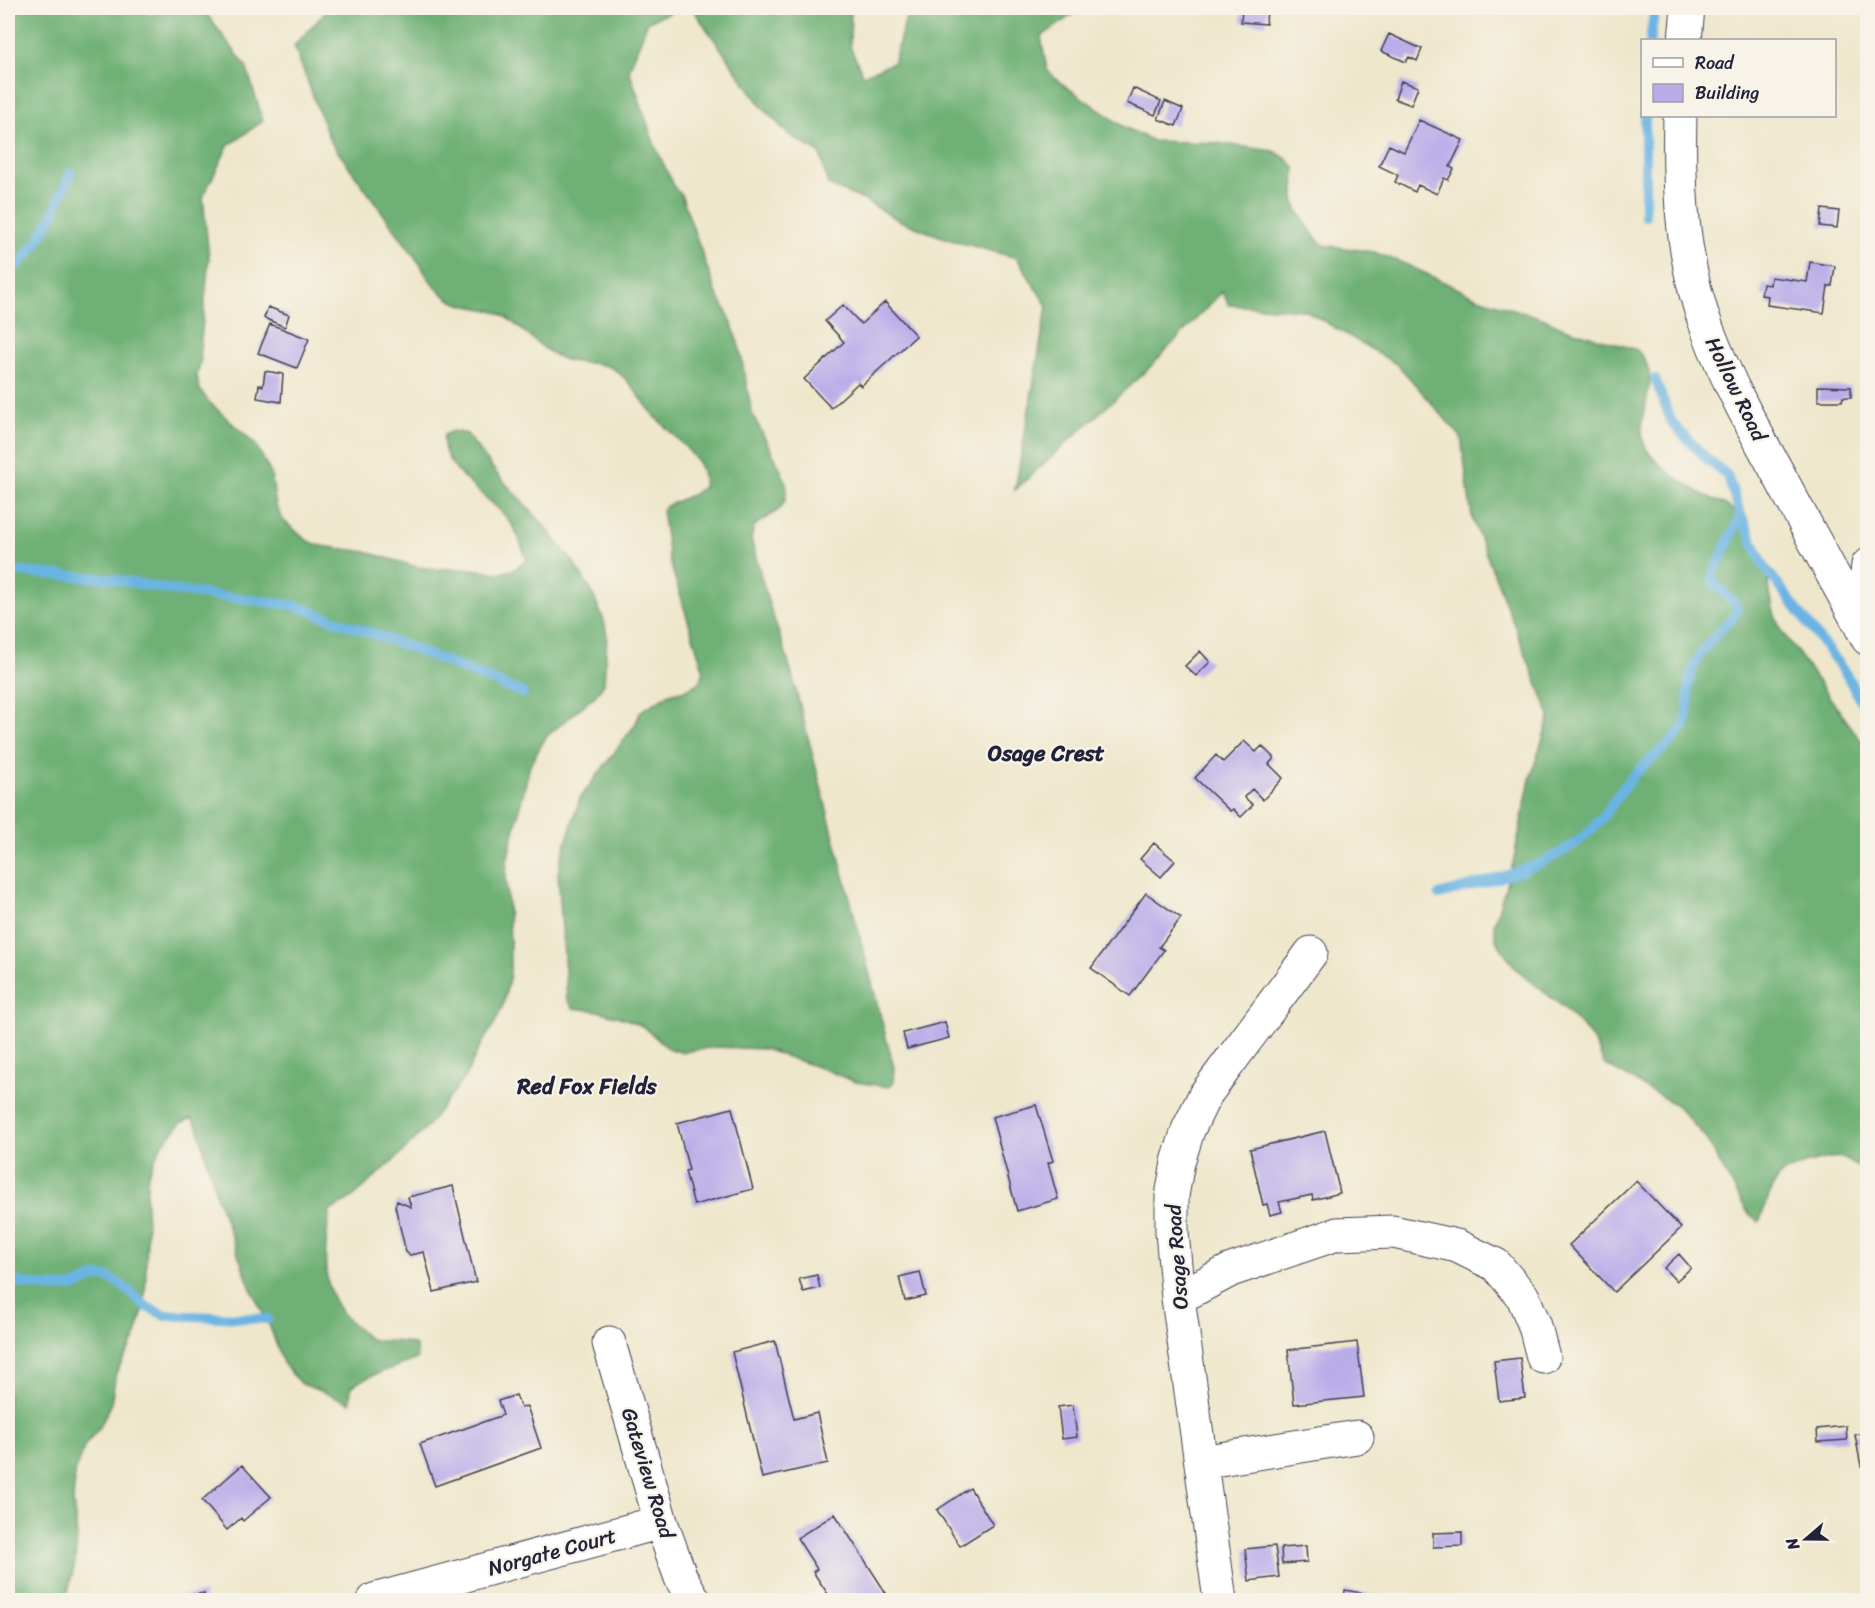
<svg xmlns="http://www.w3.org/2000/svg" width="1875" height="1608" font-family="Sriracha,sans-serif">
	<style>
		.forest { fill: #6eb074; stroke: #486958; stroke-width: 1.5 }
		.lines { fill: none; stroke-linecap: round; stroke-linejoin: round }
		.stream { stroke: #6bb4e3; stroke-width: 10 }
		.building { fill: #b9ace9 }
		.minor-casing { stroke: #414051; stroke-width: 35 }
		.minor { stroke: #fff; stroke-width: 33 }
		.labels { text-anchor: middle; stroke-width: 4.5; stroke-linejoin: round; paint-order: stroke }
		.street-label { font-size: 21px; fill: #22223b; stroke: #f7f3e8 }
		.neighbourhood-label { font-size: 22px; font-weight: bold; fill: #22223b; stroke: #f7f3e8 }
	</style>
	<rect width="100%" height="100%" fill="#f7f3e8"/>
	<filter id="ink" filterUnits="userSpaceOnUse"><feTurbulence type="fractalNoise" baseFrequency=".0167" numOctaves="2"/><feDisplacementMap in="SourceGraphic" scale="12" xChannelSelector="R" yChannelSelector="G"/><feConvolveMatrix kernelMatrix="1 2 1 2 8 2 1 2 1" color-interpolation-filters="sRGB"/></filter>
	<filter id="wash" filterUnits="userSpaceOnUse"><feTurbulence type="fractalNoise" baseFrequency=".008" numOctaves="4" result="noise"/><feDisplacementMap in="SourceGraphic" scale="24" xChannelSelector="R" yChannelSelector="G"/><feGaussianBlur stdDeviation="1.35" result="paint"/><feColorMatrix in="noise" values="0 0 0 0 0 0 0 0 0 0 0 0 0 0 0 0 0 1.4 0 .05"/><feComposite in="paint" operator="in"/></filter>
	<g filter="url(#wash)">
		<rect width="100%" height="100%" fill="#efe7cc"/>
		<path class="forest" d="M8,8H130L150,15L172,8H202L246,66L263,121L228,146L203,197L209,258L200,351L201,359L197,375L199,388L208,401L256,445L271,474L276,506L284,521L308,541L321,546L367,552L417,567L435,569H469L501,573L515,569L527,560C521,545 517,530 507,518C488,494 438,469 444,435L452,431L467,434L497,474L541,522L574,563L591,590L604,621L607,636L604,683L596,695L546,737L530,765L507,861L506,876L510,940V975L503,1005L496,1021L479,1048L465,1077L425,1129L402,1153L354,1196L330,1211C323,1253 319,1298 356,1327C360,1331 365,1337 370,1339C385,1344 400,1338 416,1346L417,1359L371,1376L351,1386L350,1403L300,1383L283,1363L270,1327L251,1289L216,1195L198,1127L192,1118L181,1123L161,1146L148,1174L146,1198L147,1236L145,1303L135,1339L116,1373L111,1403L100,1427L85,1445L75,1471L73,1502L77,1536L75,1563L66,1600H8Z
			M329,8H682L648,21L629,70L655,146L676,190L681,194L715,290L730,318L740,350L752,413L782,472L787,487L785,500L780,509L754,526L751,539L768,601L789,664L894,1068L893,1084L889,1087L855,1082L826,1070L764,1049L715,1047L682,1052L669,1049L644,1027L629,1020L598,1011L573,1008L567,1000L558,873L561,859L580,798L635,725L641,711L669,694L685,690L698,683L704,672L669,559L662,510C669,501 691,499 703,487C704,478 703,469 697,461C685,444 667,430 653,414C640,399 628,376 610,367C596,361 583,364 569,361C544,355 522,326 501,314C484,306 465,309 449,299C437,291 426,277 420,264L330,141L294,46Z
			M692,8H851L850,46L863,75L893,63L908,11L918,8H1082L1041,37L1047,70L1057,80L1124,127L1153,141L1216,143L1274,151L1287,159L1295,168L1294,198L1297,210L1315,237L1323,245L1374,252L1405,264L1478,298L1542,318L1564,328L1637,350C1669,382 1628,416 1647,450C1656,465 1684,484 1700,493C1714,500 1732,505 1742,519C1754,534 1765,558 1768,577C1770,592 1771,607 1777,621C1782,633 1793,645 1800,656C1822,687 1844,718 1867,748V1169C1852,1167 1853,1162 1842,1158C1830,1155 1785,1168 1777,1179C1769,1191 1765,1209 1759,1222L1748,1213L1704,1136L1676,1105L1604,1064L1597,1047L1587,1032L1564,1008L1516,969L1496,940L1494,924L1497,914L1513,863L1530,779L1550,716L1472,518L1461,437L1398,365L1305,310L1229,305L1222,292L1148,369L1015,490L1047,306L1017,258L947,239L900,221L864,200L828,185L820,153L789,135L761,106Z"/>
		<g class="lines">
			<path class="stream" d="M1650,40L1655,8
				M1645,216V116
				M8,272C42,248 55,210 70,173
				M1655,379L1672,423L1708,460L1727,475L1741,515L1764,566L1846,674L1868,714
				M8,571L113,579L177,591L293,605L412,648L523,693
				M1439,895C1489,881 1554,867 1592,829C1608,813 1618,792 1634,775C1648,760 1676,742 1685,724C1691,711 1687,696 1689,683C1692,656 1716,635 1734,616L1737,610L1733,602L1713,582V574L1741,515
				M8,1279C23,1285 59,1290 76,1286C86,1283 95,1274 106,1277C122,1282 134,1297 147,1307C152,1310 159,1312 164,1315L268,1319"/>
		</g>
		<g id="blocks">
			<path class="building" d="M1242,8H1267L1266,24L1241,22Z
				M1389,34L1422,49L1417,61L1409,57L1406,62L1381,51Z
				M1401,81L1418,87L1411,105L1395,99Z
				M1133,88L1161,101L1155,115L1127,103Z
				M1165,101L1183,109L1176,126L1158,119Z
				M1419,120L1463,140L1450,167L1454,169L1448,180L1444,178L1437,194L1418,185L1415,192L1395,182L1398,175L1379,166L1389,145L1404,152Z
				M1822,209L1839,211L1837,228L1820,226Z
				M1810,262L1835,266L1832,286H1828L1824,313L1767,305L1768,296L1761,295L1763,284L1770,285L1771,277L1807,282Z
				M885,302L916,336L861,386L858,383L831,408L804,379L844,342L825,321L843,305L861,324Z
				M268,307L289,315L285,327L264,318Z
				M270,324L309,339L297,368L258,353Z
				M265,371L283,374L281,402L257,398L259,385L263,386Z
				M1818,386L1851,387V397H1843L1842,401H1818Z
				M1200,651L1210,662L1196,676L1185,666Z
				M1244,741L1256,752L1262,746L1274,758L1269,764L1283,778L1263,800L1252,789L1244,797L1253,805L1241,817L1233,809L1230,811L1195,778L1216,755L1223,762Z
				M1154,843L1175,861L1161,877L1140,859Z
				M1146,893L1181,918L1159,947L1164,950L1130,996L1091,968Z
				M945,1022L949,1038L907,1049L903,1033Z
				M1036,1105L1053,1161L1048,1163L1058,1199L1017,1211L992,1117Z
				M732,1108L753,1189L694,1205L685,1171L689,1170L677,1123Z
				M1325,1131L1340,1193L1313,1200L1312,1195L1279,1202L1282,1212L1270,1215L1267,1204L1263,1205L1250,1149Z
				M1636,1181L1681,1228L1614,1292L1569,1245Z
				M453,1186L476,1282L434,1292L424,1252L410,1255L406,1252L395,1206L397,1201L411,1207L408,1197Z
				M1679,1254L1691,1268L1676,1281L1664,1268Z
				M920,1272L926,1296L905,1301L899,1277Z
				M817,1275L820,1288L803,1292L799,1279Z
				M775,1341L794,1419L817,1413L828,1463L762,1478L732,1352Z
				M1357,1342L1364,1397L1294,1404L1288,1350Z
				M1520,1358L1525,1398L1499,1401L1494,1361Z
				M516,1395L521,1408L527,1406L541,1448L435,1486L420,1444L503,1415L498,1401Z
				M1073,1405L1077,1437L1062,1439L1058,1407Z
				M1846,1426L1847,1440L1818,1442L1817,1429Z
				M1868,1432V1465L1861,1466L1855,1435Z
				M242,1465L271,1497L243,1521L241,1518L227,1530L202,1500Z
				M970,1488L993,1525L960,1546L937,1510Z
				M835,1514L886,1593L875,1600H832L813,1572L817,1569L797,1538Z
				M1462,1532V1546L1433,1547V1533Z
				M1275,1546L1279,1577L1249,1581L1245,1549Z
				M1306,1546L1307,1562L1282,1564L1281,1548Z
				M1345,1590L1384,1597L1383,1600H1344Z
				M204,1593L205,1600H162V1599Z"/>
		</g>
	</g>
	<g filter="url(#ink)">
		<use href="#blocks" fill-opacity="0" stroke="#414051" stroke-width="1.5"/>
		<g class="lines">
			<g class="minor-casing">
				<path id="minor" d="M1685,40L1688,8
					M1680,116C1678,187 1682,264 1708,331C1727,381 1753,428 1779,475C1808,530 1838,584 1868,639
					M1861,627L1868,565
					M1178,1298L1231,1270L1337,1234L1393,1232L1457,1246L1496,1265L1523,1297L1535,1326L1543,1357
					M609,1343L661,1522L681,1578L694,1600
					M1201,1462L1357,1437
					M374,1600L661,1522
					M1220,1600L1178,1298L1172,1232V1196L1178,1162L1188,1130L1205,1095L1311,953"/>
			</g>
			<use href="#minor" class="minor"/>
		</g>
	</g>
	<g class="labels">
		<g class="street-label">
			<text transform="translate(1736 389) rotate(64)" y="7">Hollow Road</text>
			<text transform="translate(1177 1257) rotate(-94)" y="7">Osage Road</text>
			<text transform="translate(648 1473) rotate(73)" y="7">Gateview Road</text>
			<text transform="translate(552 1552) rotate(-15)" y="7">Norgate Court</text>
		</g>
		<g class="neighbourhood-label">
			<text x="1046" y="761">Osage Crest</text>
			<text x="587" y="1094">Red Fox Fields</text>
		</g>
	</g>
	<rect width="1875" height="1608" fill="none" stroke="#f7f3e8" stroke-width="30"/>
	<rect x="1641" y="39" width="195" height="78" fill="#f7f3e8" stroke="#a29fa3" stroke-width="1.5"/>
	<rect x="1653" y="58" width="30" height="9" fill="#ffffff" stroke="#a29fa3" stroke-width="1.5"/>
	<text x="1695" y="69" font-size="18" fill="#22223b">Road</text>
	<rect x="1653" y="84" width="30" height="18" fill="#b9ace9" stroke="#a29fa3" stroke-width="1.5"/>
	<text x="1695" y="99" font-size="18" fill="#22223b">Building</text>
	<g transform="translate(1806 1539) rotate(250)" stroke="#f7f3e8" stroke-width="4.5" paint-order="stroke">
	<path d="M0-4.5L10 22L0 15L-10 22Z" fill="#22223b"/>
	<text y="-9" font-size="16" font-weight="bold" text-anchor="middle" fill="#22223b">N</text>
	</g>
</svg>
